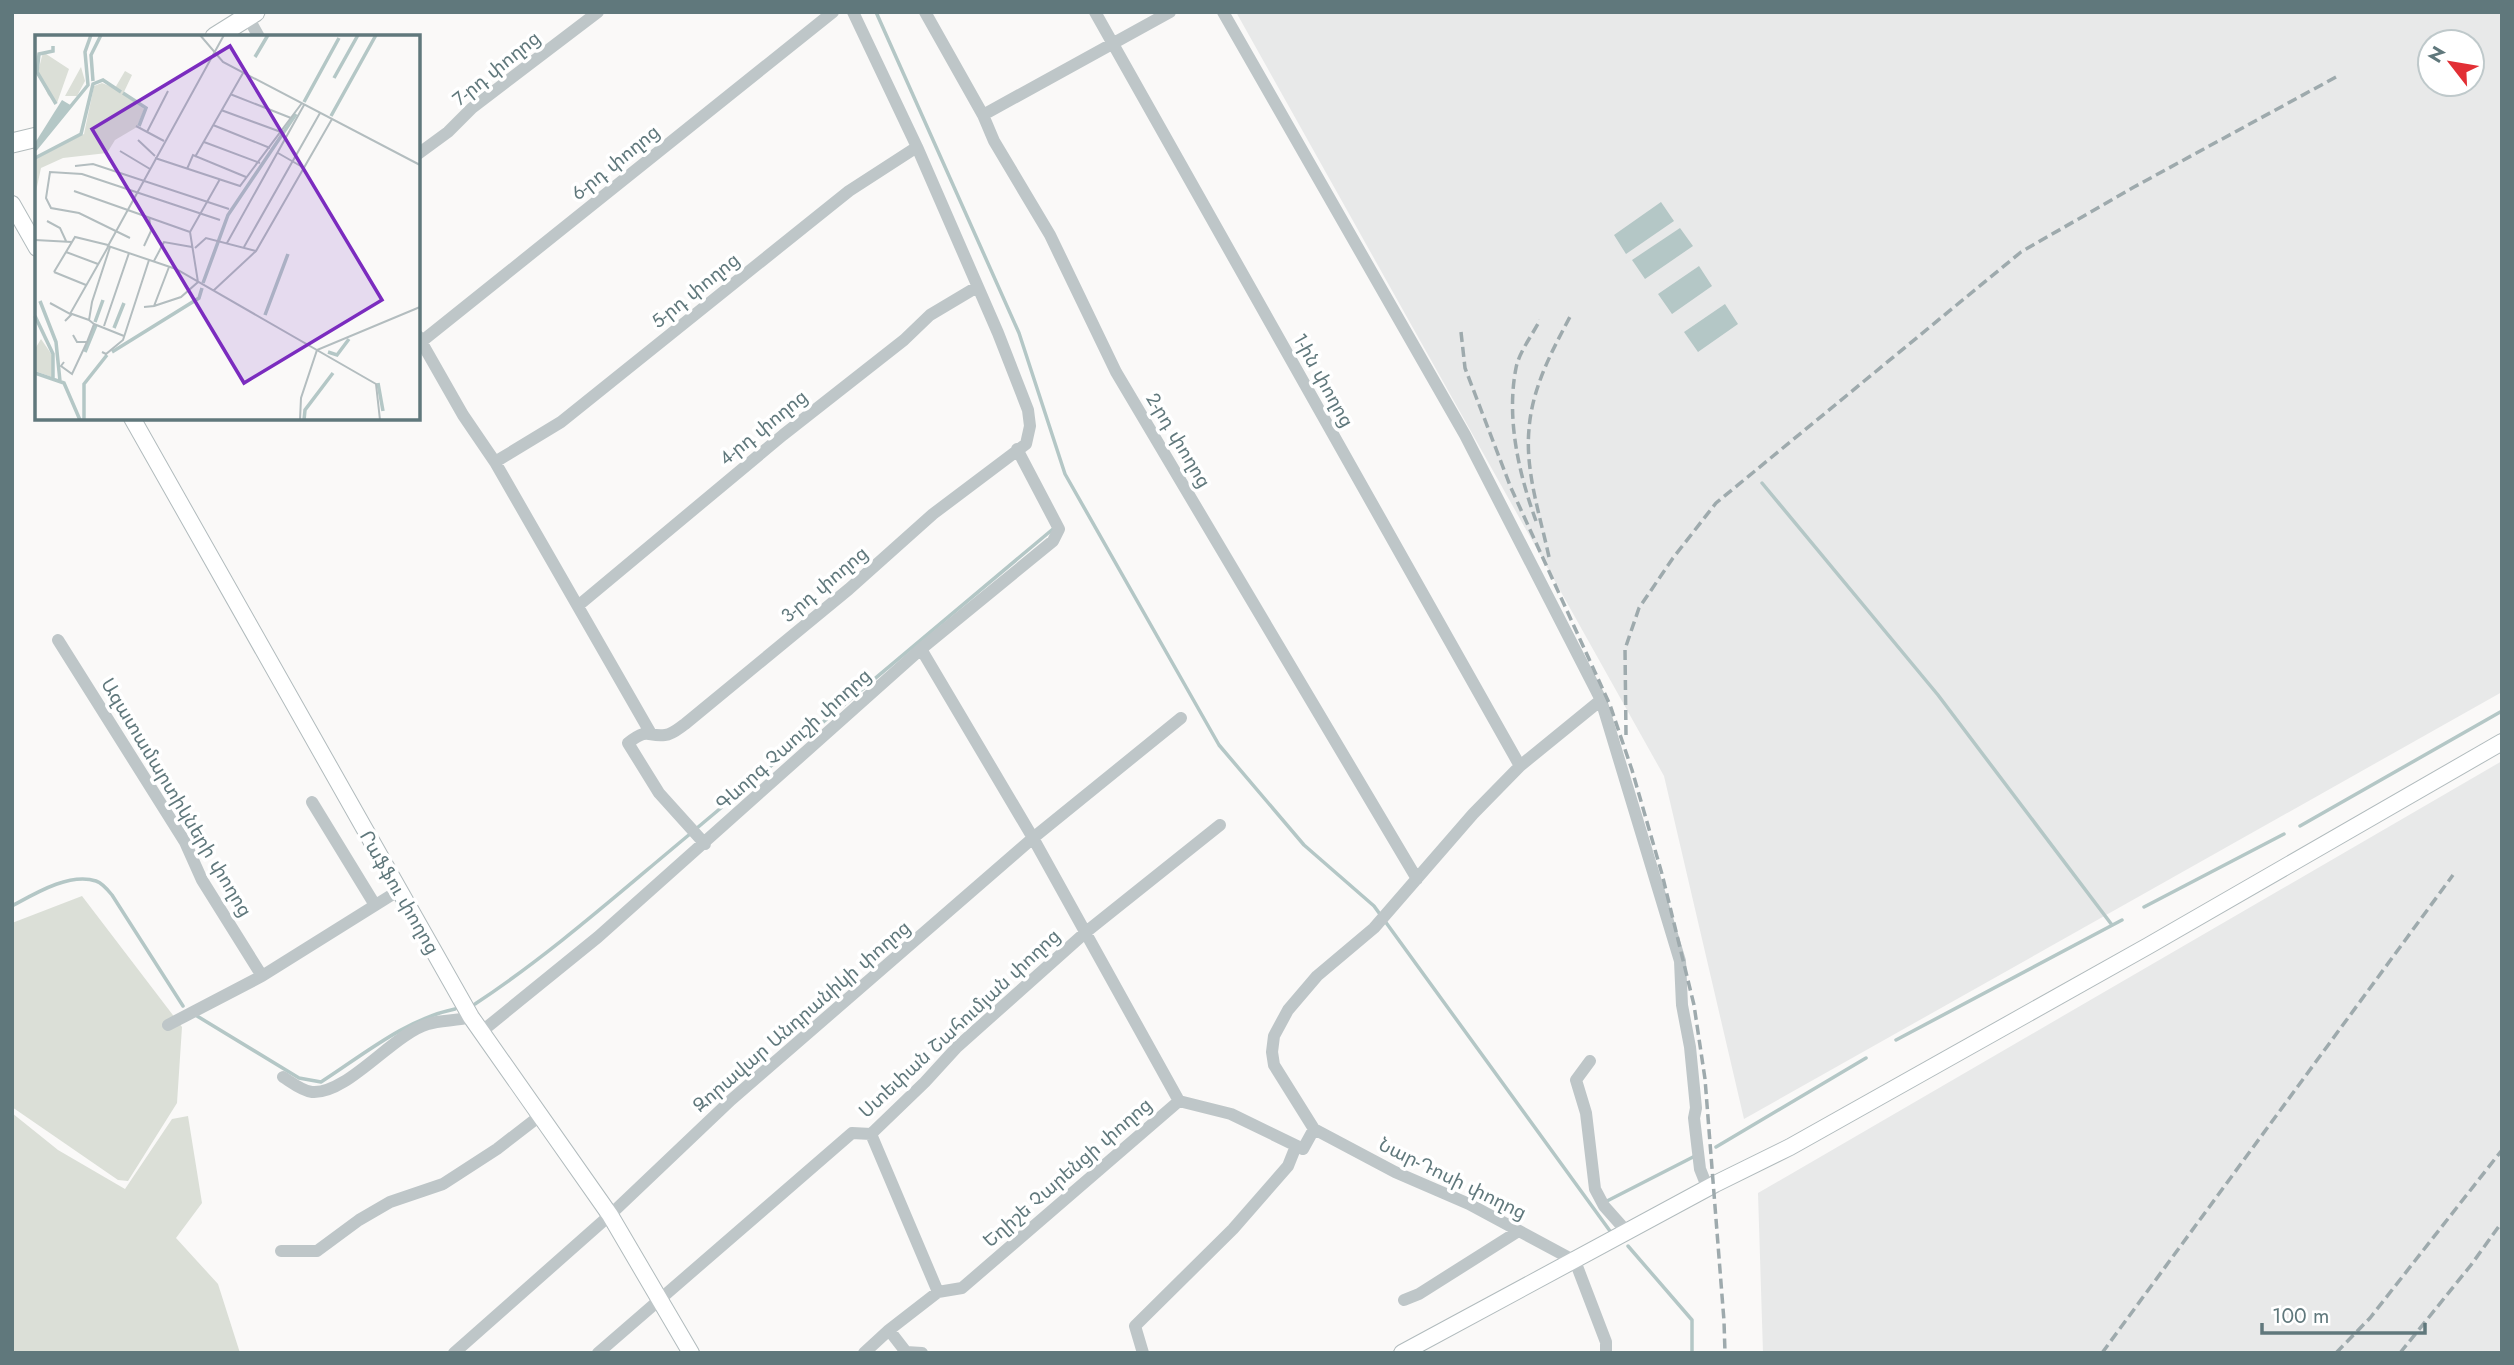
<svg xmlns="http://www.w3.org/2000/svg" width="2514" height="1365" font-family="Jost,'Noto Sans Armenian',sans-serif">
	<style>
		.built { fill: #e8e9e9; fill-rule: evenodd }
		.green { fill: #dbdfd7 }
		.water { fill: #b4c7c6 }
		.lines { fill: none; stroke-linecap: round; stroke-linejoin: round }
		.stream { stroke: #b4c7c6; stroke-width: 3.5 }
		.secondary-casing { stroke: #b1bbbd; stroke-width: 18 }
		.primary-casing { stroke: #b2bbbc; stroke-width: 21 }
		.street { stroke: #bec6c8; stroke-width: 12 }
		.secondary { stroke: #fff; stroke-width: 16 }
		.primary { stroke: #fff; stroke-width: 19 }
		.rail { stroke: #9eaaad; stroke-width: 3.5; stroke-dasharray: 10 5; stroke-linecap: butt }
		.labels { text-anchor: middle; stroke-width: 7; stroke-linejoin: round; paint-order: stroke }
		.street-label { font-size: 19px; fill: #60787c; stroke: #fff }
		.inset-river { fill: none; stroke: #b4c7c6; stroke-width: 3.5 }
		.inset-road { fill: none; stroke: #b3bdbf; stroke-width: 2 }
		.view { fill: #7b2cbf; fill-opacity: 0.15; stroke: #7b2cbf; stroke-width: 3.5 }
		.inset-edge { fill: none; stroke: #60787c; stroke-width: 3.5 }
	</style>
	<rect width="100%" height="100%" fill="#faf9f8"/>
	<path class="built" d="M1236,12H2502V692L1744,1119L1664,776ZM2430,42H2472V84H2430Z
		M2502,761V1353H1763L1758,1193Z"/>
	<path class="green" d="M82,896L182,1027L177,1103L128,1181L118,1180L12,1107V923Z
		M12,1113L58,1150L125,1189L172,1119L188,1116L202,1203L176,1238L218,1284L240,1353H12Z"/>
	<path class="water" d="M1661,202L1674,221L1626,254L1614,235Z
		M1680,228L1693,246L1645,279L1632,260Z
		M1699,266L1712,286L1672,314L1658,294Z
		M1725,304L1738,324L1698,352L1684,332Z"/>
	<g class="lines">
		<path class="stream" d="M876,12L1019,333L1065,474L1219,745L1304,845L1374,906L1610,1231
			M1762,483L1938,695L2112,925
			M2300,826L2502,711
			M697,828L1053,529
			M12,906C34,894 70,872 96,881C102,883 108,890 112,895L183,1006
			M2144,907L2284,834
			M475,1004C551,954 620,892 690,834
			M197,1016L299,1078L321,1082C363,1055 406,1019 455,1009
			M1896,1040L2122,920
			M1716,1147L1866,1058
			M1607,1201L1695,1156
			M1628,1246L1692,1320V1353"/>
		<g class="secondary-casing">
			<path id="secondary" d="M12,204L37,248
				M132,418L471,1017L610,1215L691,1353
				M1402,1353L1715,1184L1790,1147L2148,946L2502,742"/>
		</g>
		<g class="primary-casing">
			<path id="primary" d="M215,37L255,12
				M12,143L37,137"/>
		</g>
		<path class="street" d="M925,12L983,115L994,141L1050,235L1116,372L1417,879
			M1095,12L1520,766
			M1223,12L1465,435L1601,700L1680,961L1682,1005L1690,1047L1696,1108L1694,1118L1700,1169L1708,1189
			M248,17L259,37
			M983,115L1170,12
			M418,154L448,132L472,108L598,12
			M418,336L463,415L495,462L650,732
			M421,342L833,12
			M495,462L561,422L849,191L917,147
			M579,605L783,435L904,340L930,315L977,287
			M58,640L185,842L202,880L262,976
			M921,649L1033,838L1179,1101
			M1601,700L1520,766L1473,814L1374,928L1317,976L1288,1010L1274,1036L1272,1052L1274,1065L1314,1129L1395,1172L1469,1204L1575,1261L1606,1342V1353
			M312,802L375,905
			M705,844L659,793L628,743C649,727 646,737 665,735C673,734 679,728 685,724L849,589L933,514L1026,444L1030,426L1028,410L998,333L917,147L853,12
			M168,1025L262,976L398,891
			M481,1032L598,937L921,649L1053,541L1059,529L1017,449
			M1590,1061L1576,1080L1586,1113L1595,1189L1604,1206L1628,1233
			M283,1077C291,1082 302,1091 312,1092C347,1095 393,1034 428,1024C440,1020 457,1021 471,1017
			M1179,1101L1231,1114L1303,1149L1314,1129
			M871,1134L938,1292
			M281,1251H317L359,1220L390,1202L443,1184L497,1149L541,1115
			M1404,1300L1419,1294L1517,1232
			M889,1330L906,1352L922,1353
			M454,1353L610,1215L731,1100L1033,838L1181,718
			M598,1353L852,1133L871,1134L925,1082L957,1047L1086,932L1220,825
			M864,1353L889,1330L938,1292L962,1288L1179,1101
			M1143,1353L1135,1326L1233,1229L1288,1166L1296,1146"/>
		<use href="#secondary" class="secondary"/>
		<use href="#primary" class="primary"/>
		<path class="rail" d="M1461,332L1465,368L1511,488L1610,705L1632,770L1662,874L1694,1005L1705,1079L1724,1321L1725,1353
			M1536,521C1519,474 1506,419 1516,368C1519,352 1533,334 1540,320
			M1549,557C1540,515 1525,471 1529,429C1532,387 1553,349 1572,313
			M1626,735L1625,649L1639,608L1673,558L1716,503L2021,252L2134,187L2336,77
			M2102,1353L2453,875
			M2336,1353L2370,1318L2502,1150
			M2400,1353L2471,1265L2502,1222"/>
	</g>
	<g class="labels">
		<g class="street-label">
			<text transform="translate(496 68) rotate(-39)" y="7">7-րդ փողոց</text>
			<text transform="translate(615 162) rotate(-39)" y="7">6-րդ փողոց</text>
			<text transform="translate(695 290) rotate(-39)" y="7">5-րդ փողոց</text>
			<text transform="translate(1324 380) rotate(61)" y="7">1-ին փողոց</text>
			<text transform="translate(763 427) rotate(-39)" y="7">4-րդ փողոց</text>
			<text transform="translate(1179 440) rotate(59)" y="7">2-րդ փողոց</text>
			<text transform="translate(824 584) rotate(-40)" y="7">3-րդ փողոց</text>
			<text transform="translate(793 739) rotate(-42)" y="7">Գևորգ Չաուշի փողոց</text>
			<text transform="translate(177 797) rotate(59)" y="7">Ազատամարտիկների փողոց</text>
			<text transform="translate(400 892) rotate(60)" y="7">Րաֆֆու փողոց</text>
			<text transform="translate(801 1016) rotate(-41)" y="7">Զորավար Անդրանիկի փողոց</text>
			<text transform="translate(959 1023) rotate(-43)" y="7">Ստեփան Շահումյան փողոց</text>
			<text transform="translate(1067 1172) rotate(-41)" y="7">Եղիշե Չարենցի փողոց</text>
			<text transform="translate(1453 1178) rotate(26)" y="7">Նար-Դոսի փողոց</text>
		</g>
	</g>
	<g transform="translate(35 35)">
		<rect width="385" height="385" fill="#faf9f8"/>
		<path d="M8,17L34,34L22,68L13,60L3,37ZM46,32L50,46L42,61H30ZM90,36L97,40L88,59L109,74L102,92L80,105L72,118L28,123L6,133L0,161V124L49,99L59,51L67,48L80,53ZM6,304L17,320V342L0,336V314Z" fill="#dbdfd7"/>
		<path d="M27,65L37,71L0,113V108Z" fill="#b4c7c6"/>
		<path class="inset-river" d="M18,11V16L4,19L2,37L21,69M220,22L233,0M299,43L323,0M58,46L56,20L66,0M88,58L111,73L104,91M269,67L304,3M296,81L341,0M0,115L53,50L50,17L56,0M0,123L46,99L58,49L68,45L86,57M168,248L193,180L261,79M5,266L21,307L25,346M230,280L253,219M0,281L18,319V343M60,287L68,265M79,293L89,268M50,317L61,290M77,317L164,263L167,253M293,317L302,320L314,304M0,338L29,348L45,385M343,348L348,376M49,385V349L72,320M269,385L270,375L298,338"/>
		<path class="inset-road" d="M165,0L188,27L385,130M189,0L73,211L141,234L341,349L345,385M195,59L256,83M186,75L246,97M178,90L235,113M101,91L129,106M112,97L133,56M103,105L120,121M169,107L225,128M85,116L115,134M243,118L269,133M160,122L208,38M120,123L205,151L267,68M40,131L58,129L194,174M152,134L158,120L211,142M39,156L155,197M12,186L25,193L31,206M155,197L185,144M95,203L44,178L16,173L11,163L15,137L47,139L185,185M0,205L37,207M192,208L269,70M109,211L116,196L114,182M209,212L285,78M160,213L171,203L221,216M31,217L63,229M119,226L129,207L157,212M19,237L40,202L73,210M19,237L51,250M178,256L221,216L297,84M15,268L35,279L73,212M119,271L146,262L163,247L155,197M109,272L119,271L134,232M30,286L37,279L54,285M59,289L89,301M69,291L94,218M38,300L42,307H52L59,289L54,285L57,267L75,212M67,317L71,319L88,305L114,225M29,327L26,331L37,339L52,307M265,385L266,363L282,315L385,272"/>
		<path class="view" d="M195,11L347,265L209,348L57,94Z"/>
		<rect width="385" height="385" class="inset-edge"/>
	</g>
	<rect width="2514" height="1365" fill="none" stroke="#60787c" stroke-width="28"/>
	<g transform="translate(2451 63) rotate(301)"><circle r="33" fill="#ffffff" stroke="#bfc9cb" stroke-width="2"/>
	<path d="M0-5L12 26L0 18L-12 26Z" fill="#e22f35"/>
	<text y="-10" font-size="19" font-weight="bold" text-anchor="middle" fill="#60787c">N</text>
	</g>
	<path d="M2262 1323v10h163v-10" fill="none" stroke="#60787c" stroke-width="3.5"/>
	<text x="2272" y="1323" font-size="21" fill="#60787c" stroke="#ffffff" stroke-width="5" paint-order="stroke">100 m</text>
</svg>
